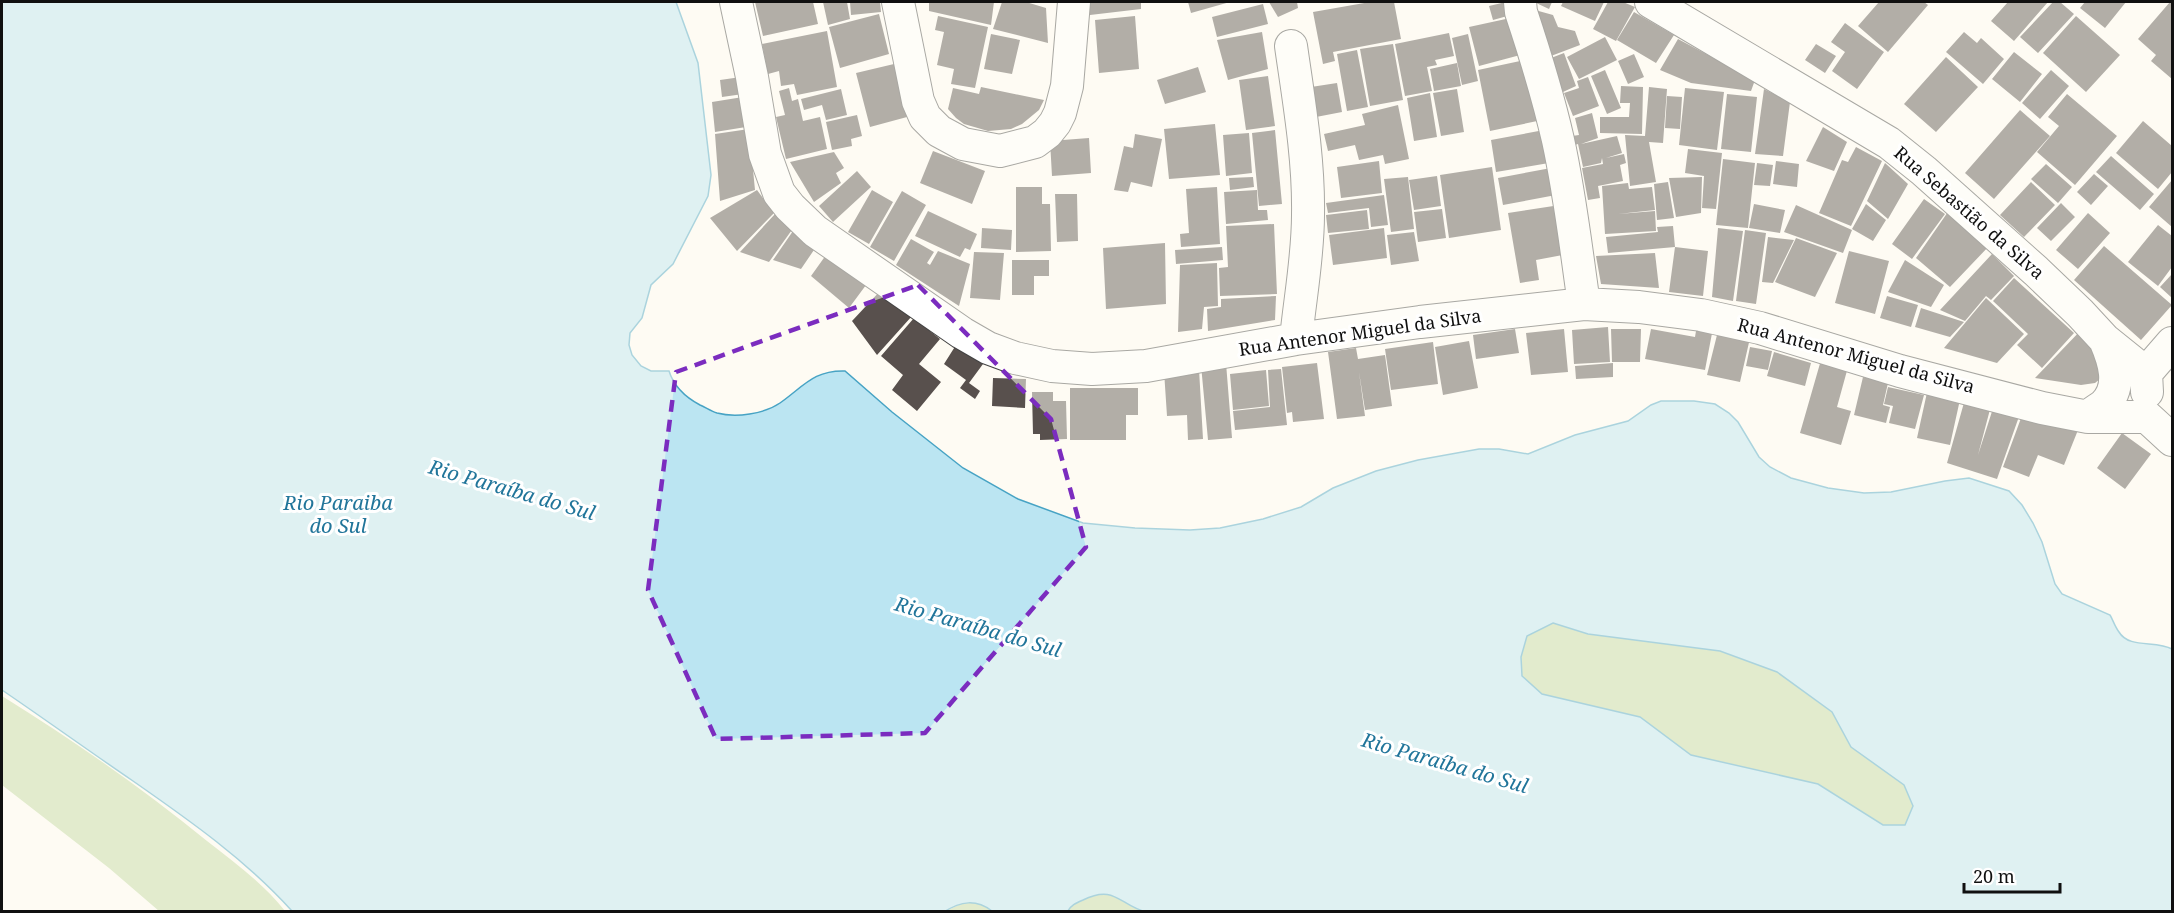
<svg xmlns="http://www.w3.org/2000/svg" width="2174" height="913" font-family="'Noto Serif',serif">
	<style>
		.forest { fill: #c0d79f }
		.water { fill: #bbe5f2; stroke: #47a3c4; stroke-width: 1.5; fill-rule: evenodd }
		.building { fill: #58504d }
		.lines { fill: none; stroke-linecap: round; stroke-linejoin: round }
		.street-casing { stroke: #434343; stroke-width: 34 }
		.street { stroke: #fff; stroke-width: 32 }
		.marked { fill: none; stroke: #7b2cbf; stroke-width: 4.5; stroke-dasharray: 12 8; stroke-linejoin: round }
		.labels { text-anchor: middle; stroke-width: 6; stroke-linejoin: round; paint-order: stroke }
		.street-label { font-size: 18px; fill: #101010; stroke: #fff }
		.water-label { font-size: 20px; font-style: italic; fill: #21759a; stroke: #fff }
	</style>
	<rect width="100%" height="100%" fill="#fefbf3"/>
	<path class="forest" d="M1553,623L1588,634L1720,651L1777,672L1832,712L1851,747L1904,785L1913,806L1905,825H1883L1818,784L1691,755L1640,717L1542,694L1522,676L1521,657L1527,636Z
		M2,696C73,740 142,788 207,841C234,862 264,884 285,911H159L109,868L2,785Z
		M1093,895H1114L1140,910L1146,911L1067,912L1070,906Z
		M965,902L983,904L992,911L944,912Z"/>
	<path class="water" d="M2,2H676L698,63L711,175L708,196L673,264L651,285L642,318L630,333L629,345L632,355L641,366L651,371H669C674,387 685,397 700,405C705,407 711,411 717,413C736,418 764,414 780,403C804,386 814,370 845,371L892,412L963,468L1018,499L1083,523L1135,528L1190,530L1220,528L1263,519L1301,507L1333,488L1376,471L1418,460L1479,449H1499L1528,454L1575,435L1628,421L1651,405L1661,401H1694L1715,404L1729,413L1738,422L1759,457L1770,467L1791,478L1828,488L1864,493L1891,492L1945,481L1969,478L2009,491L2022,505L2033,523L2042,542L2055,584L2062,594L2110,615C2113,620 2115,627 2119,632C2129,649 2156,640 2172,649V911L1146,912C1119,905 1115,884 1083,900C1076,903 1071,905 1067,912L992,911C976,899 961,901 944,912L292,911C246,860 189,820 133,781C89,751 46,720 2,690ZM1553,623L1588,634L1720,651L1777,672L1832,712L1851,747L1904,785L1913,806L1905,825H1883L1818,784L1691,755L1640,717L1542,694L1522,676L1521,657L1527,636Z"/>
	<path class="building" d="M755,2H813L818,24L763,36Z
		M823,2H847L850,19L828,25Z
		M850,2H880L881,12L851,15Z
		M929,2H994L991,25L929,11Z
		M1002,2H1026L1046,8L1048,43L993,29Z
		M1090,2H1141V9L1090,15Z
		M1188,2H1230L1191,13Z
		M1269,2H1297L1298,8L1278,17Z
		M1370,2H1394L1401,39L1333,52L1335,61L1323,64L1313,12Z
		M1506,2L1511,15L1493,20L1489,6Z
		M1534,2H1552L1549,9Z
		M1563,2H1604L1595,21L1561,6Z
		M1608,2H1623L1635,7L1616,41L1593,29Z
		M1879,2H1924L1928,5L1888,52L1858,26Z
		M2008,2H2048L2014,41L1991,21Z
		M2053,2H2060L2074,14L2038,53L2020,37Z
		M2085,2H2126L2105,28L2080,8Z
		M2170,2H2172V79L2151,61L2156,55L2138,39Z
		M1263,4L1268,24L1217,37L1212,17Z
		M1535,10L1553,15L1558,27L1575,31L1580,45L1551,56Z
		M1634,12L1674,35L1656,63L1617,40Z
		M879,14L889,54L840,68L829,27Z
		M938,16L988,27L975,88L951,84L954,69L937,65L944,32L935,30Z
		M1135,16L1139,69L1099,73L1095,20Z
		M2076,16L2120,55L2086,92L2043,53Z
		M1515,17L1524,54L1479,66L1469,27Z
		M1845,23L1884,52L1857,89L1832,71L1845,52L1831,42Z
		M827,31L837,87L797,95L794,84L781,86L779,71L768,74L762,44Z
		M1262,32L1268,69L1228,80L1217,40Z
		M1964,32L1977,43L1981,38L2004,59L1983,84L1946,52Z
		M1449,33L1454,56L1435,60L1437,65L1427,67L1432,91L1405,96L1395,44Z
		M991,34L1020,40L1012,74L984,69Z
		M1468,34L1478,81L1462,85L1452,38Z
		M1605,37L1617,60L1579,79L1567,57Z
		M1678,39L1755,80L1751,91L1691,83L1660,70Z
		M1393,44L1403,100L1370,106L1360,49Z
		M1816,44L1836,56L1825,73L1805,60Z
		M1357,50L1368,107L1347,111L1337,54Z
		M2014,52L2042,74L2020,102L1992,79Z
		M1564,53L1576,86L1563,92L1551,58Z
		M1634,54L1644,77L1628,84L1618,61Z
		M1946,57L1978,87L1936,132L1904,104Z
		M1530,59L1542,120L1490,131L1478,70Z
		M1457,63L1461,86L1434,91L1430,69Z
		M894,64L907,117L870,127L856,73Z
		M1198,67L1206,92L1165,104L1157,80Z
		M1605,70L1621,108L1607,114L1591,76Z
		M2051,70L2069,86L2040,119L2022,103Z
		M1268,76L1275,126L1246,130L1239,80Z
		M741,77L743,94L722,97L720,80Z
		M1588,77L1599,106L1573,116L1564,93L1579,88L1577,81Z
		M1337,83L1342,112L1316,117L1311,87Z
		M1621,86L1643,87L1642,134L1600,133V117H1629L1630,103H1620Z
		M981,87L1044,100L1039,110L1022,124L1011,129L988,131L964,124L956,118L948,109L953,88L979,94Z
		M1649,87L1667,89L1663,143L1649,142L1656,182L1630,186L1625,135L1645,136Z
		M789,88L792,101L798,99L803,121L820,117L827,149L786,159L776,117L785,115L779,91Z
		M1685,88L1724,92L1717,150L1679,145Z
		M841,89L847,115L826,120L822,105L804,110L801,99Z
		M1457,89L1464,132L1441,136L1433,93Z
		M1764,89L1790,102L1783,156L1755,154Z
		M1430,93L1437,137L1414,141L1407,98Z
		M1727,94L1757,97L1751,152L1721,149Z
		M2067,94L2117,136L2075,185L2037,152L2059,126L2048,117Z
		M1667,96L1682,97L1680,129L1665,128Z
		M743,97L746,127L715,132L712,102Z
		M1398,105L1409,159L1385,164L1383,155L1359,160L1355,145L1328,151L1324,134L1365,125L1362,114Z
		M2020,110L2050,136L1994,199L1965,173Z
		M1592,113L1598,138L1581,144L1617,136L1622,153L1606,158L1624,154L1626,163L1620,165L1623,181L1598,186L1600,198L1588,200L1582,168L1603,164L1602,158L1601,163L1583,167L1578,144L1575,145L1572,136L1579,135L1575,118Z
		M857,115L862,136L851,139L852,146L832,150L826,122Z
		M2143,121L2172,146V172L2158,189L2116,153Z
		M1215,124L1220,175L1169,179L1164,129Z
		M1823,127L1847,142L1834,171L1806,161Z
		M749,129L755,190L720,201L715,134Z
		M1275,130L1282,204L1259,206L1252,133Z
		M1544,130L1549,163L1496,172L1491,140Z
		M1249,133L1252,173L1226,176L1223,135Z
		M1135,134L1162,139L1152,187L1131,182L1128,192L1114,190L1124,146L1133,148Z
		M1089,138L1091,173L1052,176L1050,141Z
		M1856,147L1882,161L1851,226L1819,213L1842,160L1848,162Z
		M1688,149L1722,153L1716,209L1702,208L1704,176L1685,173Z
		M933,151L985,171L972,204L920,183Z
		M834,152L844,168L836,173L841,183L814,202L790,162Z
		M2111,156L2154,194L2140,210L2096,172Z
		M1723,159L1755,163L1748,228L1716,225Z
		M1379,161L1382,193L1341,198L1337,167Z
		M1776,161L1799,164L1797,187L1773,184Z
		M1757,163L1773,165L1770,186L1754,185Z
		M1885,163L1908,184L1888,219L1867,201Z
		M2046,164L2072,187L2058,203L2031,179Z
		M1492,167L1501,230L1449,238L1440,175Z
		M1551,168L1556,195L1503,205L1498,178Z
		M857,171L871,187L833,222L819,206Z
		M2094,174L2108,186L2091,205L2077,192Z
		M1437,176L1441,206L1414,210L1409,180Z
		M1253,177L1254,187L1230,190L1229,178Z
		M1408,177L1414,229L1391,232L1384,179Z
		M1702,177L1701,213L1676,217L1669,178Z
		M2172,180V227L2149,207Z
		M1668,182L1674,218L1657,220L1654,184Z
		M2031,182L2055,205L2024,237L2000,215Z
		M1628,183L1629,189L1652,187L1655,210L1618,214L1655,211L1656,231L1605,234L1602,186Z
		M1016,187H1042V204H1050L1051,251L1016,252Z
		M1217,187L1220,244L1181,247L1180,234L1189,233L1186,189Z
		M757,190L774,213L737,251L710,218Z
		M872,190L893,202L869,244L848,232Z
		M1257,190L1258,210H1267L1268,220L1226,224L1224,192Z
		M902,191L926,205L894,261L870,247Z
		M1055,194H1077L1078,241L1057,242Z
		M1384,195L1388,225L1371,227L1369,208L1328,213L1326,203Z
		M1924,199L1945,214L1912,259L1892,244Z
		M2061,203L2075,217L2051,241L2037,228Z
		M1754,204L1785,210L1780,233L1749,228Z
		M1866,204L1886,220L1873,241L1852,229Z
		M1560,205L1568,254L1536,260L1539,280L1520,283L1508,213Z
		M1796,205L1852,230L1843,253L1784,232Z
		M1442,209L1446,238L1418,242L1414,212Z
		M1950,209L1990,245L1950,287L1916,258Z
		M1367,210L1369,229L1328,233L1326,215Z
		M928,211L977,234L970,250L965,248L960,257L915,236Z
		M2088,213L2110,233L2078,269L2056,250Z
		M775,214L794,227L769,262L740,252Z
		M1274,224L1277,294L1220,296L1219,268L1228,267L1226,226Z
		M2158,225L2172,236V267L2158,286L2128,262Z
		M1673,226L1675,247L1608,253L1606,237L1658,232L1657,227Z
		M982,228L1012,230L1011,250L981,248Z
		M1384,228L1387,258L1333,265L1329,235Z
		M1718,228L1743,231L1733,301L1712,297Z
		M1745,230L1766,233L1756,304L1736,301Z
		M793,231L816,247L801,269L773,260Z
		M1414,232L1419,261L1391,265L1387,235Z
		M1768,237L1794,240L1773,283L1762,282Z
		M1796,238L1837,253L1815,297L1775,282Z
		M911,239L934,252L927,263L930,265L938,251L970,264L959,306L896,265Z
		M1165,243L1166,304L1106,309L1103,248Z
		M2104,246L2172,305L2141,340L2074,280Z
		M1222,247L1223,260L1176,264L1175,250Z
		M1675,247L1708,251L1703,296L1669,292Z
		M1849,251L1889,261L1875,314L1835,303Z
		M974,252L1004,253L1000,300L970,298Z
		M1655,253L1659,288L1601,284L1596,256Z
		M1992,254L2014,276L1991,300L1986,296L1965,321L1940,310Z
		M826,255L869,281L849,308L811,276Z
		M1012,260H1049V276H1034V295H1012Z
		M1905,260L1944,285L1931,307L1888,292Z
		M1217,263L1218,306L1204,307L1202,329L1178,332L1180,265Z
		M2172,274V298L2160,287Z
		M2014,278L2074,333L2042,368L2017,345L2028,334L1993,301Z
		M882,289L912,316L877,355L852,321Z
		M1276,296L1275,320L1208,331L1207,309L1221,307V299Z
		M1887,296L1918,305L1911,327L1880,318Z
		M1986,298L2024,334L1997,363L1944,348Z
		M1921,308L1964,322L1950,337L1915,327Z
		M914,318L940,339L919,364L941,382L917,411L892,390L903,375L881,356Z
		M1697,325L1713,328L1705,370L1645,359L1651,329L1695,337Z
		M1608,327L1610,362L1574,364L1572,330Z
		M2083,328L2093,337L2100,379L2095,383L2081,385L2035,378Z
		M1515,329L1519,353L1476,359L1473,335Z
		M1564,329L1568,372L1531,375L1526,333Z
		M1611,329H1641L1640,362H1612Z
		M1718,331L1750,338L1740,382L1707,375Z
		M1469,341L1478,388L1443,395L1435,347Z
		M1433,342L1438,384L1391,390L1385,349Z
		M956,345L983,364L969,383L980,391L975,399L960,388L966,380L944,364Z
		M1750,347L1772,351L1768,370L1746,366Z
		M1356,348L1358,359L1385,355L1392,406L1365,410L1359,372L1365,416L1337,419L1328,352Z
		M1774,352L1811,363L1805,386L1767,376Z
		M1821,360L1848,367L1837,407L1851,411L1841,445L1800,433Z
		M1226,363L1232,438L1208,440L1201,365Z
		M1317,363L1324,419L1293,422L1292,412L1287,413L1282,367Z
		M1613,363V377L1576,379L1575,366Z
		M1199,369L1203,439L1188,440L1187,415L1167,416L1164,371Z
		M1281,369L1287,425L1235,430L1233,411L1270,407L1268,370Z
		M1266,370L1269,406L1233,410L1230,374Z
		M1863,377L1888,383L1883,405L1890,407L1886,423L1854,415Z
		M993,378L1026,379L1025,408L992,406Z
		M1888,387L1924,395L1915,429L1889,423L1893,406L1884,404Z
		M1070,388H1138V415H1126V440H1070Z
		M1928,388L1961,395L1950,445L1917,438Z
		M1032,392H1053V401H1066L1067,439L1040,440V434H1033Z
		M1967,392L1993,398L1978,455L1996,399L2022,408L1997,479L1947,463Z
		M2024,410L2078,430L2064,465L2038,455L2029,477L2003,467Z
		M2122,433L2151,454L2125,489L2097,468Z"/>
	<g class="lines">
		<g class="street-casing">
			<path id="street" d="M736,2L752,77L765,154L779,193L790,207L815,231L962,333L988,348L1015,358L1052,366L1092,369L1146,366L1296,339L1420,322L1584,304L1639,307L1701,315L1760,328L1900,371L2042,408L2088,417H2147L2172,440
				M898,2L918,101L925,117L939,131L963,144L1000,151L1035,142L1047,133L1055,123L1060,113L1067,86L1074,2
				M1520,2L1521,12C1535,54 1548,96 1558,140C1570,194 1576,249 1584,304
				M1651,2L1889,143L1924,171L2036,271L2080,313L2105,340L2146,373
				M1291,46C1299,102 1309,159 1308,215C1308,257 1300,298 1296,339
				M2147,392L2146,373L2172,343
				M2088,417C2093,412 2099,409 2104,405C2123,387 2114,361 2105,340"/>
		</g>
		<use href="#street" class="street"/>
	</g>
	<path d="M0 0H2174V913H0ZM918,285L1051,419L1086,547L925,733L716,739L648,590L676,372Z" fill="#fefbf3" fill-opacity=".55" fill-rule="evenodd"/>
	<path class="marked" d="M918,285L1051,419L1086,547L925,733L716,739L648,590L676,372Z"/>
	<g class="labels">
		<g class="street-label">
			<text transform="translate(1969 213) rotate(41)" y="6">Rua Sebastião da Silva</text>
			<text transform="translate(1360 333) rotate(-8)" y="6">Rua Antenor Miguel da Silva</text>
			<text transform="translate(1856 356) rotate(15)" y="6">Rua Antenor Miguel da Silva</text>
		</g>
		<g class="water-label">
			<text transform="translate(512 490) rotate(16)" y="7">Rio Paraíba do Sul</text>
			<text x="338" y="510">Rio Paraiba<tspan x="338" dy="23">do Sul</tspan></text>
			<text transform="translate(978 627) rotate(16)" y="7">Rio Paraíba do Sul</text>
			<text transform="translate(1445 763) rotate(16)" y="7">Rio Paraíba do Sul</text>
		</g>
	</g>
	<rect width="2174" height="913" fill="none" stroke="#101010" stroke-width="6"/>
	<path d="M1964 883v9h96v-9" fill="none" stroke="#101010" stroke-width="3"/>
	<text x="1973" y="883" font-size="18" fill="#101010" stroke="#ffffff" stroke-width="4.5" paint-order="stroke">20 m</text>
</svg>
